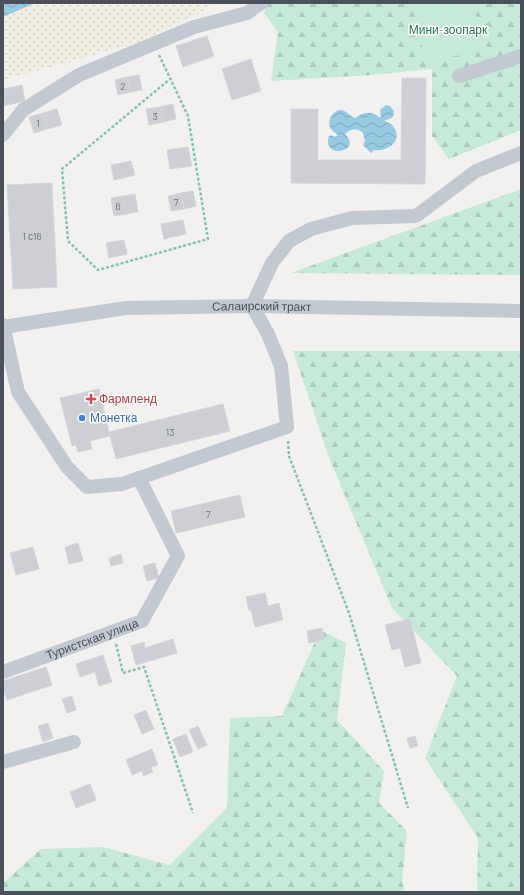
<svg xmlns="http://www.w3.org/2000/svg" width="524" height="895" font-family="Barlow,sans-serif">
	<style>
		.forest { fill: url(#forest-firs) }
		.sand { fill: url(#sand-dots) }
		.park { fill: #c5ead8 }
		.water { fill: url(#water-waves) }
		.building { fill: #cecfd4; stroke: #d5d6db }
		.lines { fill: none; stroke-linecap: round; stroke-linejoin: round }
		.path { stroke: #81c4ab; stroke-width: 2.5; stroke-dasharray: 3 2; stroke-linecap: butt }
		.minor { stroke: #c3c9d0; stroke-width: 14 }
		.health-dot { fill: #e0444e; stroke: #fff; stroke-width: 1.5 }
		.shop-dot { fill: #3f7fe0; stroke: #fff; stroke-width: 1.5 }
		.labels { text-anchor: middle; stroke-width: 3; stroke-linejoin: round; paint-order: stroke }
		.number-label { font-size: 10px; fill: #6b7079 }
		.park-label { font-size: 12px; fill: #237556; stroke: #fff }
		.street-label { font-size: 12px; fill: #4a515b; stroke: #fff }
		.health-label { font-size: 12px; fill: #be3a42; stroke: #fff; text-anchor: start }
		.shop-label { font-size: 12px; fill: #366cbe; stroke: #fff; text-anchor: start }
	</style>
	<defs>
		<pattern id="forest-firs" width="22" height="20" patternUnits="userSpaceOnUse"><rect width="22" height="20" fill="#c5ead8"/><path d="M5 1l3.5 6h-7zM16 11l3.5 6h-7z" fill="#abcabc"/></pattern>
		<pattern id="sand-dots" width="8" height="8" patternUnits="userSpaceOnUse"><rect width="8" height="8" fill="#f1efe3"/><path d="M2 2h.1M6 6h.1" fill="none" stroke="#d0cfc5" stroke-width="1.8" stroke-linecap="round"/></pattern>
		<pattern id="water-waves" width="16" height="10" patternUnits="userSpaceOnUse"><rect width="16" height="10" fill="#97c9e2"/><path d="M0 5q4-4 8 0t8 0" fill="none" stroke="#7da6ba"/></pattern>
	</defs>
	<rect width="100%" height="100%" fill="#f2f1f0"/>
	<path class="forest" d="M267,3H521V130L449,159L432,136V69L371,75L271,81L278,32L264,13Z
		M521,189V275L291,273Z
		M293,351H521V892H477L478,838L425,758L457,676L392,608L330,460Z
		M320,630L346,643L337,720L384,771L379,803L407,831L402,882L405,892H3V883L41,849L103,847L170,865L227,808L230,718L282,716Z"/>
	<path class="sand" d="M35,3H218L141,42L3,80V17Z"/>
	<path class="park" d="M417,3H474L482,50L424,63Z"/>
	<path class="water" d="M3,3H35L3,17Z
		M386,105L390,106L394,111C394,120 389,118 384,121C387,122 390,123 392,125C405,139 389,152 374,150L371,153L363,145L365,141L363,133C356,127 351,129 345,134C364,152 321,160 329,136L332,135L334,137L338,135C336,133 333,132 331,129C326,122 332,110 341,110C347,111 350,116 355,118C364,112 371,110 380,118L381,117L380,110Z"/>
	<path class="building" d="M207,36L214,56L183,67L176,46Z
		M251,59L261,91L232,100L222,69Z
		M139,75L142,90L131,92L127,77Z
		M127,77L131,92L118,95L115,80Z
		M402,78H426L425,184L291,183V109H318V160H401Z
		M22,85L25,101L3,106V89Z
		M173,104L176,119L163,122L160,107Z
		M160,107L163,122L149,125L146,109Z
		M57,109L62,125L47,129L43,113Z
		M43,113L47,129L34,133L29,117Z
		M188,147L192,166L170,169L167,150Z
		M131,161L135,175L114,180L111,165Z
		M52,183L57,287L13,289L7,185Z
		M193,191L196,206L184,209L181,193Z
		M181,193L184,209L171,211L168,196Z
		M135,194L138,212L126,214L123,196Z
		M123,196L126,214L114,216L111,198Z
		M183,220L186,234L164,239L161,224Z
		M124,240L127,254L109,258L106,243Z
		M99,389L110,436L90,441L92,449L78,452L76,445L72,446L60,398Z
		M223,404L230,431L116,459L109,432Z
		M240,495L245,517L176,533L171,511Z
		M78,543L83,561L69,564L65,547Z
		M33,547L39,569L16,575L10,553Z
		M121,554L123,563L111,566L109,558Z
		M155,563L159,578L147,581L143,566Z
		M265,593L268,606L279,603L283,620L255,627L251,610L249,611L246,597Z
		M410,619L421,663L405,667L400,648L392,650L385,625Z
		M322,628L324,640L309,643L307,631Z
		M173,639L177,653L136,665L131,646L144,642L145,648Z
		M103,655L112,682L99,686L95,672L80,677L76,664Z
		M46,667L52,685L7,700L3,688V681Z
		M72,696L76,710L67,713L62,699Z
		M146,710L154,729L142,734L134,715Z
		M48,723L53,738L43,742L38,726Z
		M198,726L207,745L198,749L189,730Z
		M186,734L193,752L180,757L173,739Z
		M415,736L418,746L410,748L407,738Z
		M152,749L158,765L151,767L153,772L143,776L142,771L132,775L126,760Z
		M90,784L96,800L76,808L70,792Z"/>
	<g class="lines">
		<path class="path" d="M159,55L188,116L208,239L98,270L68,241L62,169L170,79
			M288,441L289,456L349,613L408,808
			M116,644L123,673L144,667L193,813"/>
		<g class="minor">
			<path d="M459,76L521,56"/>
			<path d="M3,135L23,110L79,75L194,27L247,13L261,3"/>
			<path d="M3,325L18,392L67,467L87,487L122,484L287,427L281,366L268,334L252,306L272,263L289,241L311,229L352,218L416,216L476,171L521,153"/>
			<path id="s1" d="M3,327L126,308L252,306L521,311"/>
			<path id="s2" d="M3,672L142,621L178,556L139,478"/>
			<path d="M3,762L74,742"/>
		</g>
	</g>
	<path class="health-dot" d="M89 393h4v4h4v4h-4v4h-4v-4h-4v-4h4z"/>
	<circle class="shop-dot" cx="82" cy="418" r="4"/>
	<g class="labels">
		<g class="number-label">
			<text x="123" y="90">2</text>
			<text x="155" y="120">3</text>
			<text x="38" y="127">1</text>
			<text x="176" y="206">7</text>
			<text x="118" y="210">6</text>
			<text x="32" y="240">1 с16</text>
			<text x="170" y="436">13</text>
			<text x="208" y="518">7</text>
		</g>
		<g class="park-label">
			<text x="448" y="34">Мини-зоопарк</text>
		</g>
		<g class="street-label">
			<text dy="4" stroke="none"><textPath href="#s1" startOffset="260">Салаирский тракт</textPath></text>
			<text dy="4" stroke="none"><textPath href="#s2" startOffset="95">Туристская улица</textPath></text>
		</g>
		<g class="health-label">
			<text x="99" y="403">Фармленд</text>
		</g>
		<g class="shop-label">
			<text x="90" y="422">Монетка</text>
		</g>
	</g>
	<rect width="524" height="895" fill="none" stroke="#4a515b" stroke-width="8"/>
</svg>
